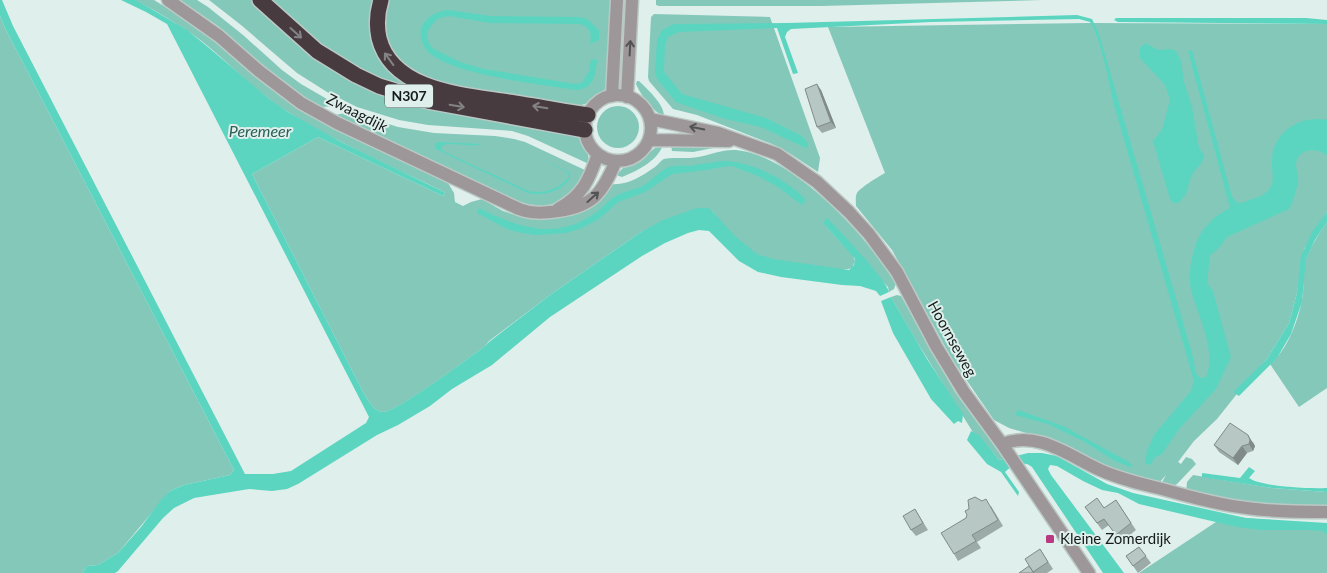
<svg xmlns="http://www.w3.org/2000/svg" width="1327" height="573" font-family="Lato,sans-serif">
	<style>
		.green { fill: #84c8ba }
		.water { fill: #5bd5c0 }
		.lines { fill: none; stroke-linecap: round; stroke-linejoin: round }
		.minor-casing { stroke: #bbc9c5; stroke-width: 15 }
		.highway-casing { stroke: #bbc9c5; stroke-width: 18 }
		.minor { stroke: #9d9799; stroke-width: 12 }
		.highway { stroke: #473b40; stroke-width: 15 }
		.wall { fill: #9daba8 }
		.shaded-wall { fill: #808b88 }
		.building { fill: #b7c7c3; stroke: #808b88 }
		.oneway { stroke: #848384 }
		.oneway2 { stroke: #525353 }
		.poi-dot { fill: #ba3881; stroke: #dfefeb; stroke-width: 2 }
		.labels { text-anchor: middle; stroke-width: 4; stroke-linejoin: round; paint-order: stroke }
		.shield { fill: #dfefeb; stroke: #525b58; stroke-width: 1 }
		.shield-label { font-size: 14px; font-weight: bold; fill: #151b19 }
		.street-label { font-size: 15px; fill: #151b19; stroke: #dfefeb }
		.poi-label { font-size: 15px; fill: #151b19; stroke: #dfefeb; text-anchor: start }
		.water-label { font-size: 16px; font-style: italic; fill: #2c5f56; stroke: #dfefeb }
	</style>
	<rect width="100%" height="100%" fill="#dfefeb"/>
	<path class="green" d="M135,0H154L198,27L280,96L318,120L448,183L454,193L455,202L463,206L471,202L482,199L503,211L518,216L532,219H553L575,214L610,184C627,186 642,176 655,167C658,165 661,160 664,159C670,157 690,159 698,157C710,155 723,149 736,150C783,154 841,211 869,246C879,258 887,271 896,283L894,289L889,292L888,287L823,223L853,256L855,261L852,268C841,272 828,268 817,266C799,264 772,262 756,254C739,244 724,226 712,211L641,232L550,295L489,341L485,346C469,358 398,412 383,412C374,412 368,400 364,394L252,174L318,137L443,196L445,194L444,192C392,166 337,143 288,112C259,94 235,69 209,47C186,28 161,14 135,0Z
		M180,0H197L208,7L243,35L282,70L301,84L339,106L321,107L311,102L270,72L218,26Z
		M209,0H254L350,78L572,133C583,140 589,150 589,164L528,136L512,131L428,125L399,120L357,107L327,92L297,73L241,25Z
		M266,0H376L374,41L443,101L349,68Z
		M387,0H612L607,87C597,99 585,107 569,107L432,82L399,63L385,41L383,13Z
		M656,0H1042L821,6H659L656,5Z
		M654,14L770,17L820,158L818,172L789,153L772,144L697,115L673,109L649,81L648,77L651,17Z
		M0,16L6,30L234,470L230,475L184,485L170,491L118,553L98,565L87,566L82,573H0Z
		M1088,23L1327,24V212L1304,249L1297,293L1289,323L1267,359L1248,380L1217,419L1194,441L1178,462L1181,464L1186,457L1192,459L1196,464L1177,484L1170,488L1160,486L1166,475L1158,484L1114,471L1046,439L1009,428L994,420L952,359L892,250L856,206C856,202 855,197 857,193C861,187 878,177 885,173L828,27Z
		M637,81H639C648,90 664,104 664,116C654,113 640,94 636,84Z
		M597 127a21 21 0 1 1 42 0a21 21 0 1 1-42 0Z
		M345,113H354L398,127L434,133L495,136L514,139L525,142L587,171C573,199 557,208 526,206L335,115Z
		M671,145L718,147L693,152L672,151Z
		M662,147C657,161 635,172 622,177L616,175L625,166L638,161L655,148Z
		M1327,222V388L1299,407L1270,364C1288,350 1300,316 1303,294C1304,283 1302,270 1306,259C1311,246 1319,234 1327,222Z
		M897,295L901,296L955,392L1004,459L999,460L977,434H974L914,337L891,297Z
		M1193,475L1272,488L1327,492V510L1261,507L1186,492L1187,482Z
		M1225,516L1327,526V573H1139Z"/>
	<path class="water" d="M0,0H2L13,26L245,474H273L291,471L366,423L369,417L167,24L146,12L121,0H136L187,30L208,47L268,98L288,112L341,142L444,192L445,194L443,196L318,137L252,174L364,394C368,400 374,412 383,412C397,412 469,358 485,346L489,342L550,295L641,232L663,220L697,208H708L712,211L736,237L757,254L773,259L849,270L854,265L855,259L823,223L827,218C839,230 886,279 889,292L880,296L876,291L860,286L842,285L781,277L758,272L739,261L709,231L699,230L688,233L665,243L642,256L550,317L492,365L452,389L430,406L398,425L377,435L298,484L287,489L272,491L249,489L194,498L174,508L163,518L118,571L115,573H82L87,566L98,565L118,553L141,527L161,500L170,491L184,485L230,475L234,470L6,30L0,16Z
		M449,10L490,16L580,17L587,19L599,30V40L590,44C592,34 590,27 580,24L490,23L449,16L439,18L435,21L427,32L428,41L432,48L460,62L484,69L575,84L582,83L589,71L591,59L597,60C596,74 594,89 576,90C539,84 461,76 432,55C423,49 417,34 423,24C429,15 438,11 449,10Z
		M1077,15L1092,19L1099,34L1192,353L1196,373L1200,378L1206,377C1218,349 1195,312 1190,284C1189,274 1191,260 1194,250C1199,230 1212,217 1230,208L1188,51L1191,50L1193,53L1226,175L1232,197L1238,203C1243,203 1247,201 1252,199C1260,197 1267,194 1271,186C1275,178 1271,169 1272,160C1273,131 1301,115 1327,120V155C1317,148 1298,147 1296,164C1296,170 1299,177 1298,183C1296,191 1293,202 1289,209L1227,237L1218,249L1210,255L1207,283L1213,291L1231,357L1216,389L1179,429L1162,454L1154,458L1151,465L1145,463L1147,451L1154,435L1191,391L1194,381L1115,109C1110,89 1101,37 1090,22L1079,19L931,22L791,29L787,32L785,37L798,73L793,74L777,28L679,32L668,37L665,46L664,72L682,94L766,118L802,136L808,143V147L806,148L761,127L722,118L676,102L657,79L655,72L657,40L662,30L674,24L787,23Z
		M1116,18H1306L1327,20V24L1118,22L1114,20Z
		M1145,43L1158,50L1171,49L1176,51L1181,61L1184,82L1192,107L1199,148L1204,155C1201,169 1197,165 1192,175C1186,187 1191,192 1178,203H1173L1170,199L1153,141L1162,130L1170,100L1165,85L1140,58V48Z
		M438,142L482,144C471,148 456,142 443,145L441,148L443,151L528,191C544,194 558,190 569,177L567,172L540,158L569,172L570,179C560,192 543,196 528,193L436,149L435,144Z
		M723,161C751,161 788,180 806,200L802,205L778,187L758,176L732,166L722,167L706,170L672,174L645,192L618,202L599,219L582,228L566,233L535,235L517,232L507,229L477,213L479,208C519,228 557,241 597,212C603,207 608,201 614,197C624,191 636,190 646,184C653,179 659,172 667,168C674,165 682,166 689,166C701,164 712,162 723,161Z
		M1327,212V222L1315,240L1306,259L1302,302L1291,334L1277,358L1239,396L1233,392L1267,359L1289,323L1297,293L1301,256L1312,232Z
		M891,297L927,359L963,414L962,423L958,421L954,424L931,399L893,333L881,301Z
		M1018,410L1063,426L1129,462L1133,466L1130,467L1115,461L1083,441L1048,424L1015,415Z
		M971,431L979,435L999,460L1028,453H1042L1057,456L1107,484L1133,493L1246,518L1327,523V534L1322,531L1307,530H1261L1237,527L1139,504L1118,493L1102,490L1083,481L1057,466L1050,465L1048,469L1051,475L1124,573H1103L1032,467C1024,460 1013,464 1005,472L1019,492L1018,496L1001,472L987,464L967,440Z
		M1249,467L1255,471L1249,478C1262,487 1310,489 1327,488V492L1272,488L1202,477V473L1240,478Z"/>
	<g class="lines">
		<g class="minor-casing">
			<path id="minor" d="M168,0L219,36L259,71L301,103L337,123L519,209C532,214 544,213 558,211C594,206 602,193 616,161
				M585 128a33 33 0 1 1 66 0a33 33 0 1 1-66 0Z
				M612,96L617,0
				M627,97L632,0
				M650,119L718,133L777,154L817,182L849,212L869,234L897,272L936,346L964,392L1002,444L1089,573
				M649,140L729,141
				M558,209C583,195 589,180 598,154
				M1002,444C1038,430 1069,456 1100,470C1120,479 1141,484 1162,489C1190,497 1219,505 1247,508C1274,512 1301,512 1327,512"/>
		</g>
		<g class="highway-casing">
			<path id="highway" d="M260,0L317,51L356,75L379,86L428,101L585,130
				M381,0C377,13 376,24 379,38C392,91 464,95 508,102C535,106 562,111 588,115"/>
		</g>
		<use href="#minor" class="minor"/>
		<use href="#highway" class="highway"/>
	</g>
	<path class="wall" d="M821,90L836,128L822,133L817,127Z
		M1253,442L1255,446L1253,451L1247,453L1238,465L1219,452L1214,445Z
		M1116,500L1136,530L1121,542L1109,525L1102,530L1085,507L1104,508Z
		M991,506L1003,526L977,542L981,548L958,561L954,554L969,509Z
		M915,509L928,530L916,536L911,530Z
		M1139,547L1151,563L1138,573L1126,556Z
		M1040,549L1053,569L1047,573H1019L1029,566Z"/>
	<path class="shaded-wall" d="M817,84L821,90L836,128L831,122Z
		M1248,435L1255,446L1253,451L1249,444Z
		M1242,446L1247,453L1238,465L1233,458Z"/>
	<path class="building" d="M817,84L831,122L817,127L805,89Z
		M1230,423L1248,435L1250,440L1249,444L1242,446L1233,458L1214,445Z
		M975,497L982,501L986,499L998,520L972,535L976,541L954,554L941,533L966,518L967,515L965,511L969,509L968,500Z
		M1097,498L1104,508L1116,500L1131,523L1116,535L1104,519L1097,523L1085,507Z
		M915,509L923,523L911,530L903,516Z
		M1139,547L1146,556L1133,566L1126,556Z
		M1040,549L1048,562L1033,572L1025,559Z
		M1029,566L1034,573H1019Z"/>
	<defs><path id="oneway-shaft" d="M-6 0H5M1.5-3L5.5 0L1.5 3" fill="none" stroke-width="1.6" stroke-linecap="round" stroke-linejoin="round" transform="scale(1.25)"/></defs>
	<g class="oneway">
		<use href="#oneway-shaft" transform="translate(296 33) rotate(42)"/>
		<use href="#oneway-shaft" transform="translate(389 59) rotate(-126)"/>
		<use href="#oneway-shaft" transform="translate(457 106) rotate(10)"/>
		<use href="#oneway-shaft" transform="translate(540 107) rotate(-171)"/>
	</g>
	<g class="oneway2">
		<use href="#oneway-shaft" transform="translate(630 48) rotate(-87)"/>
		<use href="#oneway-shaft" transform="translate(697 128) rotate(-169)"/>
		<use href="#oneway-shaft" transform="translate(593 197) rotate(-42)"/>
	</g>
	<rect class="poi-dot" x="1045" y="534" width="10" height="10" rx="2.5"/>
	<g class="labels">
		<rect class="shield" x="385" y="84.5" width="48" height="23" rx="4"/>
		<g class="shield-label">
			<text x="409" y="101">N307</text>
		</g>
		<g class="street-label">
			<text transform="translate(357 113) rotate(27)" y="5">Zwaagdijk</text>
			<text transform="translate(952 339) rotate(61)" y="5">Hoornseweg</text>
		</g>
		<g class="poi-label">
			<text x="1060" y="544">Kleine Zomerdijk</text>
		</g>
		<g class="water-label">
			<text x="260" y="137">Peremeer</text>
		</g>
	</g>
</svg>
